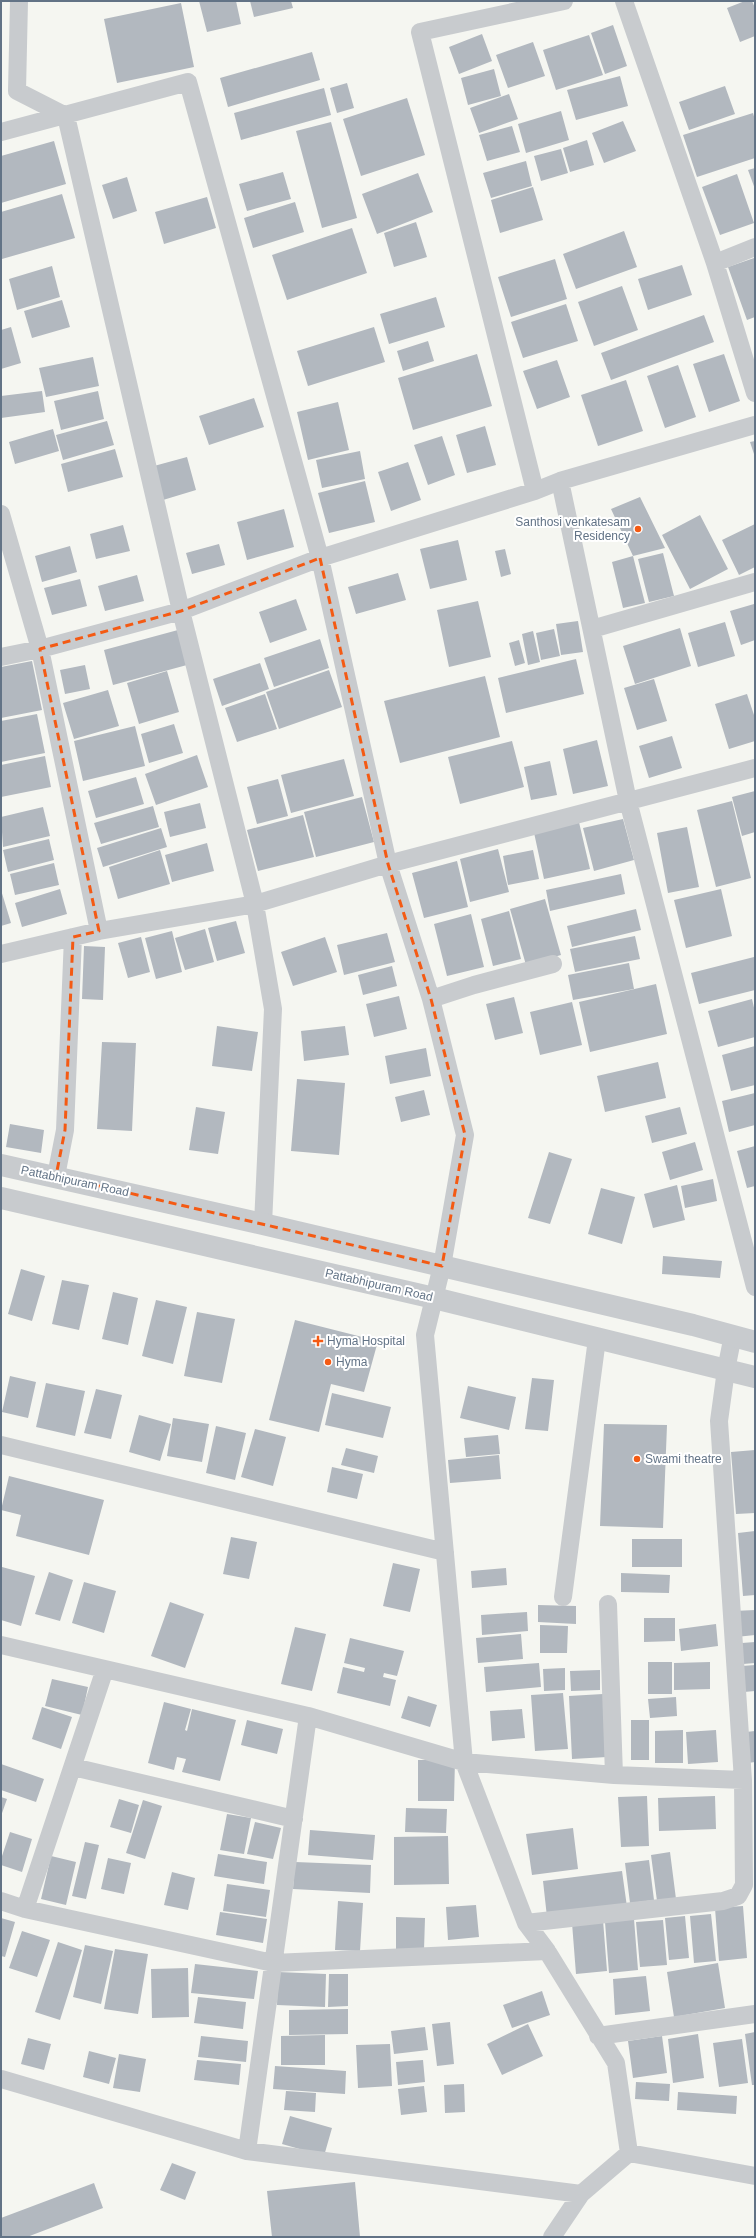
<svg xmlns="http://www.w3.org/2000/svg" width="756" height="2238" font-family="Helvetica,sans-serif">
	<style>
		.building { fill: #b2b8bf }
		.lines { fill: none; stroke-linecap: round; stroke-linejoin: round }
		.minor { stroke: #c8cbce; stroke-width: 18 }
		.tertiary { stroke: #c8cbce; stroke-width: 22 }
		.marked { fill: none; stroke: #f45a13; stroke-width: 3; stroke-dasharray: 8 5; stroke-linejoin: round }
		.poi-dot { fill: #f45a13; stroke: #fff; stroke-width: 1.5 }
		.labels { text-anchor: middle; stroke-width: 4; stroke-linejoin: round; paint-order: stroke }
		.poi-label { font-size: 12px; fill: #627386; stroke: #fff; text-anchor: start }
		.street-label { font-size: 12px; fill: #627386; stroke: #fff }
	</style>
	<rect width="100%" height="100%" fill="#f5f6f1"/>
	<path class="building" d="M199,1H236L241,24L207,32Z
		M250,1H291L293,8L254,17Z
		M745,1H752L755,8V36L740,42L727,8Z
		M181,3L194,67L117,83L104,19Z
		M613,25L627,66L605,74L591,33Z
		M482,34L492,61L459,74L449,47Z
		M589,35L603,75L556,90L543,50Z
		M533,42L545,76L508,88L496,55Z
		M312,52L320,80L228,107L220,78Z
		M494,69L501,96L468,105L461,78Z
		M620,76L628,106L576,120L567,90Z
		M347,83L354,108L337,113L330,88Z
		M725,86L735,114L689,130L679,102Z
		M324,88L331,115L241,140L234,113Z
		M509,94L518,119L479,133L470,108Z
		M407,98L425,155L361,176L343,119Z
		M561,111L569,140L526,153L518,124Z
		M753,113L755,120V158L697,177L683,135Z
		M623,121L636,151L604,163L592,133Z
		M331,122L357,218L322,228L296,131Z
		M512,126L520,152L487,161L479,135Z
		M587,140L594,165L570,172L563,148Z
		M54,141L66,184L1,203V156Z
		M561,149L568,173L541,181L534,156Z
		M526,161L532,186L491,198L483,173Z
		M755,168V189L748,170Z
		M283,172L291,199L247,211L239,184Z
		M418,173L433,212L377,234L362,194Z
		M737,174L754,223L720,235L702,187Z
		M127,177L137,211L113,219L102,185Z
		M533,187L543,220L500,233L491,200Z
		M62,194L75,238L2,259L1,212Z
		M207,197L216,228L164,244L155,212Z
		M295,202L304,232L253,248L244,218Z
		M416,222L427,257L394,267L384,233Z
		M352,228L367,273L287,300L272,255Z
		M624,231L637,267L576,289L563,254Z
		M754,258L755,317L747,320L728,267Z
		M555,259L567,299L511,317L498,277Z
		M682,265L692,295L648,310L638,279Z
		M52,266L60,297L17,310L9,279Z
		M622,286L638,330L594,346L578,302Z
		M436,297L445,327L389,344L380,314Z
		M62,300L70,327L32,338L24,311Z
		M566,304L578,341L523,358L511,322Z
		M704,315L714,342L611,380L601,353Z
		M11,327L21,363L1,369V330Z
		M374,327L385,362L308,386L297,351Z
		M428,341L434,361L403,371L397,351Z
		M477,354L492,406L413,430L398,378Z
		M724,354L740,401L709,412L693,364Z
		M93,357L99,386L46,397L39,368Z
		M557,360L570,397L537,409L523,371Z
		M678,365L696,417L665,428L647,376Z
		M626,380L643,431L598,446L581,395Z
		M42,391L45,412L1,418V396Z
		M98,391L104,419L61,430L54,401Z
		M254,398L264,427L209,445L199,416Z
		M338,402L349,450L308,460L297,412Z
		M107,421L114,445L63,460L56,435Z
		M485,426L496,465L467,473L456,435Z
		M53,429L59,451L15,464L9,442Z
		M442,436L455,475L428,485L414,445Z
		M755,441V457L750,442Z
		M115,449L123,477L68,492L61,464Z
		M360,451L365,479L322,488L316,460Z
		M187,457L196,490L163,500L154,466Z
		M408,462L421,500L391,511L378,472Z
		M365,481L375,522L329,533L318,493Z
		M640,497L665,548L633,556L611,509Z
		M284,509L294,547L247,560L237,522Z
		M700,515L728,569L690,589L662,535Z
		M755,524V567L739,575L722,540Z
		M123,525L130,551L96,559L90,534Z
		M458,540L467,580L430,589L420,549Z
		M219,544L225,565L192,574L186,553Z
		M70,546L77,572L42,582L35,556Z
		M505,549L511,574L501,577L495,551Z
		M663,553L674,596L649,602L638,559Z
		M633,556L645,603L623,608L612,562Z
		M398,573L406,600L356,614L348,587Z
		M137,575L144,601L105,611L98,586Z
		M80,579L87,606L52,615L44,588Z
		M296,599L307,630L270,643L259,612Z
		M478,601L491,657L449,667L437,610Z
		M754,604L755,640L741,645L730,611Z
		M578,621L583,652L561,655L556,624Z
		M725,622L735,656L698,667L688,633Z
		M680,628L691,666L635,684L623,646Z
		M554,629L560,656L541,660L536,633Z
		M178,630L187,665L113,685L104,650Z
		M533,631L540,662L528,665L522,634Z
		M320,639L329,668L274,687L264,658Z
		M519,640L525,663L515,666L509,643Z
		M576,659L584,694L506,713L498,678Z
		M32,661L42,710L1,718V667Z
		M260,663L269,689L222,706L213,679Z
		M85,665L90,689L65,694L60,670Z
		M329,670L342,707L279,729L266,692Z
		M167,671L179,712L139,724L127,683Z
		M485,676L500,737L400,763L384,701Z
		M654,679L667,721L637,730L624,688Z
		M108,690L119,726L74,739L63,703Z
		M265,694L277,729L237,742L225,708Z
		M747,694L755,718V741L729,749L715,704Z
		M37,714L45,753L1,762V721Z
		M174,724L183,753L149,763L141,734Z
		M135,726L145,766L83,781L74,741Z
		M672,736L682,768L649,778L639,746Z
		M597,740L608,786L573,794L563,749Z
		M512,741L524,787L460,804L448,757Z
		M197,755L208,787L156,805L145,774Z
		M45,756L51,787L1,797V765Z
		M344,759L354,796L291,813L281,775Z
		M550,761L557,795L531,800L524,767Z
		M136,777L144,804L96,818L88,791Z
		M278,779L288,816L257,824L247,787Z
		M755,791V832L742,836L732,797Z
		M362,797L374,842L316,857L304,812Z
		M732,801L751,878L716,887L697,810Z
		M200,803L206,828L170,837L164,812Z
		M153,806L159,827L101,844L94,823Z
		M43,807L50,836L3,847L1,817Z
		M303,815L314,857L258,871L247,830Z
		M578,818L590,869L544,879L533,828Z
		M623,819L634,860L594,871L583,828Z
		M687,827L699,887L668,893L657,833Z
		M161,828L167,847L103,867L97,848Z
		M49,839L54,860L8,872L3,850Z
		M207,843L214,871L172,882L165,855Z
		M498,849L509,892L470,902L460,859Z
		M160,850L170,884L118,899L109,867Z
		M533,850L539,879L508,885L503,856Z
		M457,861L468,907L424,918L412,873Z
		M54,863L59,885L15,895L10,874Z
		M621,874L625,894L550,911L546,890Z
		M60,889L67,914L22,927L15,903Z
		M721,889L732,936L686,948L674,900Z
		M1,890L11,923L1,926Z
		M545,899L561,955L526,965L510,909Z
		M636,909L641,930L572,947L567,926Z
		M509,911L521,959L493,966L481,919Z
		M471,914L484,967L447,976L434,924Z
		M236,921L245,953L217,961L208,928Z
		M205,929L214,962L185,970L175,938Z
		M172,931L182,972L156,979L145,938Z
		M387,933L395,962L344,975L337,945Z
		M635,936L640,959L575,972L570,949Z
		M141,937L150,972L128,978L118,943Z
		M325,937L337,972L293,986L281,952Z
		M84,946L105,947L103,1000L82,999Z
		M754,957L755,990L699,1004L691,973Z
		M629,963L634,989L573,1000L568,975Z
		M392,966L397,986L363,995L358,975Z
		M656,984L667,1034L590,1052L579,1002Z
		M399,996L407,1029L374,1037L366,1004Z
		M514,997L523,1033L495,1040L486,1004Z
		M752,999L755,1012V1037L718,1047L708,1011Z
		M572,1002L582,1045L540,1055L530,1012Z
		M217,1026L258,1032L252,1071L212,1066Z
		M345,1026L349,1055L304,1061L301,1031Z
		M102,1042L136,1043L132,1131L97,1129Z
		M755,1046V1085L731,1091L722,1055Z
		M426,1048L431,1076L390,1084L385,1056Z
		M658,1062L666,1098L605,1112L597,1076Z
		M297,1079L345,1083L339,1155L291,1151Z
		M424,1090L430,1115L401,1122L395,1097Z
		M755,1093V1125L729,1132L722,1101Z
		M196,1107L225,1112L218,1154L189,1150Z
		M680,1107L687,1134L652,1143L645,1116Z
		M10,1124L44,1130L41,1153L6,1147Z
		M695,1142L703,1170L670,1180L662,1152Z
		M755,1146V1186L747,1188L737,1151Z
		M549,1152L572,1159L550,1224L528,1218Z
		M713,1179L717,1201L685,1208L681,1186Z
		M677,1185L685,1220L653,1228L644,1194Z
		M601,1188L635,1197L622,1244L588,1234Z
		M663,1256L722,1261L720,1278L662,1274Z
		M21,1269L45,1276L32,1321L8,1314Z
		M62,1280L89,1285L79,1330L52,1324Z
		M113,1292L138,1298L128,1345L102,1339Z
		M156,1300L187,1307L173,1364L142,1356Z
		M197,1312L235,1319L222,1383L184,1376Z
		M295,1320L378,1341L364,1392L331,1384L319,1432L269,1420Z
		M10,1376L36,1382L28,1418L2,1412Z
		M532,1378L554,1380L548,1431L525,1429Z
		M46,1383L85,1391L75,1436L36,1427Z
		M468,1386L516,1397L509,1430L460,1418Z
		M96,1389L122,1395L111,1439L84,1433Z
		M332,1393L391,1407L383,1438L325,1425Z
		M139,1415L171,1424L160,1461L129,1452Z
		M173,1418L209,1424L202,1462L167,1456Z
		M604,1424L667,1425L663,1528L600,1526Z
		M216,1426L246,1433L235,1480L206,1473Z
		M255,1429L286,1437L273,1486L241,1477Z
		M498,1435L500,1454L466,1457L464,1438Z
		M346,1448L378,1456L374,1473L341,1465Z
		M755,1450V1513L736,1514L731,1452Z
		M499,1455L501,1479L450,1483L448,1460Z
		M332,1467L363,1474L357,1499L327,1492Z
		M9,1476L104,1500L89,1555L16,1536L21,1515L1,1510Z
		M755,1531V1595L743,1596L738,1533Z
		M231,1537L257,1542L249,1579L223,1574Z
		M632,1539H682V1567H632Z
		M393,1563L420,1569L410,1612L383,1606Z
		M2,1567L35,1576L21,1626L1,1620Z
		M506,1568L507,1585L472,1588L471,1571Z
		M49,1572L73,1580L60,1621L35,1614Z
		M621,1573L670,1575L669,1593L621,1592Z
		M84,1582L116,1591L104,1633L72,1623Z
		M170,1602L204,1614L185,1668L151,1656Z
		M538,1605L576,1606V1624L538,1622Z
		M755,1610V1635L736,1637L734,1611Z
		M527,1612L528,1631L482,1635L481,1615Z
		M644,1618H675V1641L644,1642Z
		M716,1624L718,1646L681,1651L679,1629Z
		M540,1625L568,1626L567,1653H540Z
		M295,1627L326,1634L312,1691L281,1684Z
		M521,1634L523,1659L478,1663L476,1638Z
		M350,1638L404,1651L397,1676L384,1673L383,1677L396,1680L390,1706L337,1693L343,1667L364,1672L365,1668L344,1663Z
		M755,1642V1663L743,1664L742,1643Z
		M648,1662H672V1694H648Z
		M710,1662V1689L674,1690V1663Z
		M539,1663L541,1687L486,1692L484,1667Z
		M755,1665V1691L744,1692L742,1666Z
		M565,1668V1690L544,1691L543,1669Z
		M600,1670V1690L571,1691L570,1671Z
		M52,1679L88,1687L82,1715L45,1706Z
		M563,1693L568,1749L535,1751L531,1695Z
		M603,1694L607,1757L572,1759L569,1696Z
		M408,1696L437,1705L430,1727L401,1718Z
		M676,1697L677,1716L650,1718L648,1699Z
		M164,1702L191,1709L185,1730L187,1731L192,1709L236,1720L220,1781L182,1772L186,1759L177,1757L174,1770L148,1763Z
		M42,1707L72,1717L61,1749L32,1739Z
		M522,1709L525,1738L492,1741L490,1711Z
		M247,1720L283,1729L277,1754L241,1745Z
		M631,1720H649V1760H631Z
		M683,1730V1763H655V1731Z
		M716,1730L718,1762L688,1764L686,1732Z
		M755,1731V1762L748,1763L746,1732Z
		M418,1760H455L454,1801H418Z
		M1,1764L44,1779L36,1802L1,1790Z
		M647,1796L649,1846L621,1847L618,1797Z
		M715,1796L716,1829L659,1831L658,1798Z
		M1,1797L7,1799L1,1816Z
		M119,1799L139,1805L131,1833L110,1827Z
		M143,1800L162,1806L145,1859L126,1853Z
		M406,1808L447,1809L446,1833L405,1832Z
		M227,1814L251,1818L244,1854L220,1850Z
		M255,1822L281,1828L273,1859L247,1854Z
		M573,1828L578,1869L532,1875L526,1834Z
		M310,1830L375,1835L373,1860L308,1855Z
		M10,1832L32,1839L22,1872L1,1865V1859Z
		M448,1836L449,1884L394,1885V1837Z
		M85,1842L99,1845L86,1899L72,1896Z
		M670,1852L676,1899L657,1901L651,1855Z
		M218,1854L267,1862L264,1884L214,1876Z
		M51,1856L76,1862L66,1905L41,1899Z
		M108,1858L131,1863L124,1894L101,1889Z
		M649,1860L654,1900L630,1903L625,1863Z
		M295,1862L371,1865L370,1893L293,1889Z
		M622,1871L627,1907L547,1917L543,1881Z
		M172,1872L195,1878L188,1910L164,1905Z
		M227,1884L270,1890L266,1917L223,1911Z
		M338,1901L363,1903L360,1951L335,1950Z
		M476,1905L479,1937L448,1940L446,1907Z
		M743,1906L747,1958L719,1961L715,1908Z
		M220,1912L267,1919L263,1943L216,1935Z
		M711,1914L716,1961L694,1963L690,1916Z
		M685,1916L689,1958L669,1960L665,1918Z
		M396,1917L425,1918L424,1950L396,1949Z
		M1,1918L15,1922L5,1957L1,1956Z
		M634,1919L638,1970L609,1973L605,1922Z
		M603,1920L607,1971L576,1974L572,1923Z
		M663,1920L667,1965L640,1967L636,1922Z
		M22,1931L50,1940L37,1977L9,1968Z
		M58,1942L82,1950L60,2020L35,2012Z
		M85,1945L113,1951L101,2004L73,1997Z
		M115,1949L148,1954L138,2014L104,2009Z
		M718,1963L725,2008L674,2017L667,1972Z
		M195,1964L258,1971L254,1999L191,1993Z
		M188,1968L189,2017L152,2018L151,1969Z
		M278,1972L326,1974L325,2007L277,2005Z
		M329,1974H348V2006L328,2007Z
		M646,1976L650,2011L615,2015L613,1979Z
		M542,1991L550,2015L512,2028L503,2005Z
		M198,1997L246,2002L243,2029L194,2023Z
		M348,2009V2034L289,2035V2010Z
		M450,2022L454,2064L437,2066L432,2024Z
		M528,2024L543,2056L502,2075L487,2044Z
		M425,2027L428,2050L394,2054L391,2031Z
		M755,2032V2085H752L745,2034Z
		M698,2034L704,2078L673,2083L668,2039Z
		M325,2035V2065H281V2036Z
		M201,2036L248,2041L246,2062L198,2057Z
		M662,2036L667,2073L633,2078L628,2041Z
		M28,2038L51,2044L44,2070L21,2064Z
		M742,2039L748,2083L719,2087L713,2043Z
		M390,2044L392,2086L358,2088L356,2045Z
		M89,2051L116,2058L109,2084L83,2077Z
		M119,2054L146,2059L140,2092L113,2088Z
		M197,2060L241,2064L239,2085L194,2080Z
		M423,2060L425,2082L398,2085L396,2062Z
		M275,2066L346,2071L345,2094L273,2089Z
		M636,2082L670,2084L669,2101L635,2099Z
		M464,2084L465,2112L445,2113L444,2085Z
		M424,2086L427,2112L401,2115L398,2089Z
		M286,2091L316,2093L315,2112L284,2110Z
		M678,2092L737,2096L736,2114L677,2110Z
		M290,2116L332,2128L324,2156L282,2144Z
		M172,2163L196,2172L185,2200L160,2190Z
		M355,2182L360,2237H272L267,2191Z
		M94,2183L103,2208L27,2237H1V2218Z"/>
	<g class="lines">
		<path class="minor" d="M19,1L17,91L66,116L181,611L255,904L273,1009L263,1224
			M624,1L715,263L755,393
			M1,132L188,82L320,558L388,864L431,999L465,1135L442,1266L425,1335L464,1762L526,1923L547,1951L616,2063L629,2153
			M715,263L755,247
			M560,481L628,801L755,1287
			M535,491L420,32L564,1
			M1,514L40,649L99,931
			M592,629L755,582
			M1,657L40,649L181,611L320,558L535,491L560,481L755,425
			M1,954L99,931L255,904L388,864L755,768
			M431,999L474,985L553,964
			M56,1176L65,1130L73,937
			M1,1445L445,1552
			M563,1597L597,1339
			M608,1604L614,1775
			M1,1645L308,1716L464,1762L614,1775L743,1780
			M73,1767L294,1819
			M1,1901L25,1909L273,1963L547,1951
			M25,1909L105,1669
			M526,1923L723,1901L738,1896L744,1885L743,1780L719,1421L726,1370L733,1335
			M598,2036L755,2014
			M1,2079L247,2151L581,2194
			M247,2151L308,1716
			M552,2237L581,2194L629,2153L755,2176"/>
		<path class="tertiary" d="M1,1165L263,1224L693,1325L755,1342
			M1,1198L434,1298L755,1377"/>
	</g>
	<path class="marked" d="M320,558L388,864L431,999L465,1135L442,1266L56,1176L65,1130L73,937L99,931L40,649L181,611Z"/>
	<g class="poi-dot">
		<circle cx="638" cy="529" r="4"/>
		<path d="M316 1335h4v4h4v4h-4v4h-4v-4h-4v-4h4z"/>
		<circle cx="328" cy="1362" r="4"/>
		<circle cx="637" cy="1459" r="4"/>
	</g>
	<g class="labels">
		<g class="poi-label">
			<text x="630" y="526" text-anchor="end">Santhosi venkatesam<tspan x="630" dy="14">Residency</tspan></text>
			<text x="327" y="1345">Hyma Hospital</text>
			<text x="336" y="1366">Hyma</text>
			<text x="645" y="1463">Swami theatre</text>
		</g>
		<g class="street-label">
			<text transform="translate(75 1181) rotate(12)" y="4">Pattabhipuram Road</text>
			<text transform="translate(379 1285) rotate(13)" y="4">Pattabhipuram Road</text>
		</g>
	</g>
	<rect width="756" height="2238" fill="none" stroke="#627386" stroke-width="4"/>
</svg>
